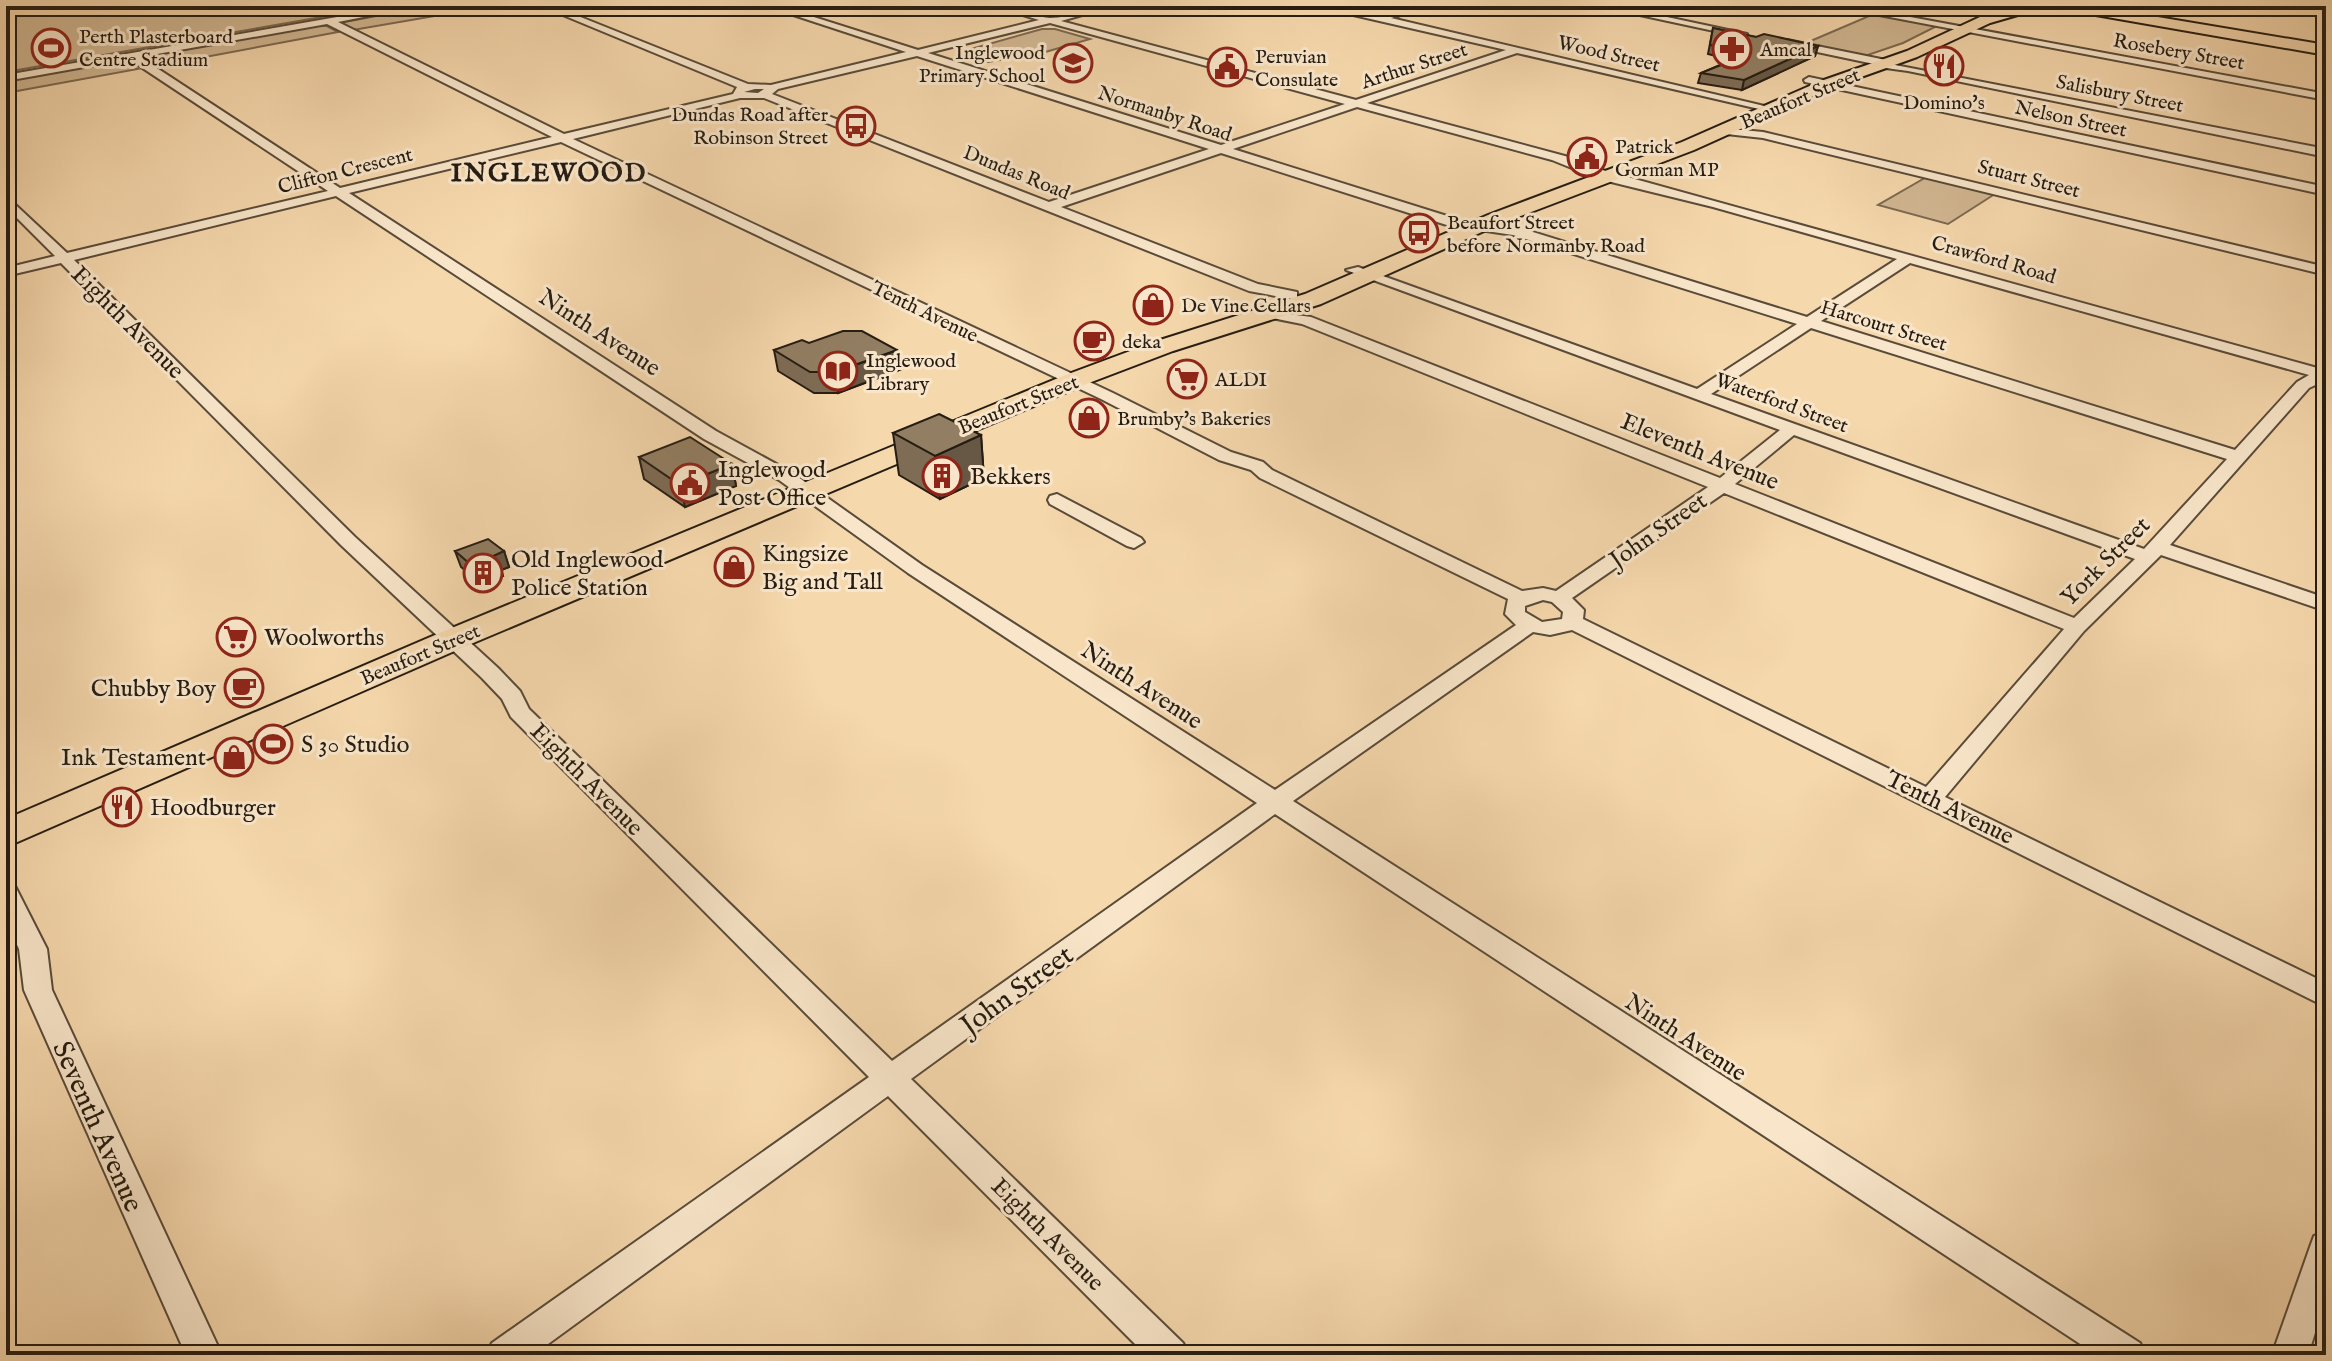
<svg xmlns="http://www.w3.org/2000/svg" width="2332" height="1361" font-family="'IM FELL English',serif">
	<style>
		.green { fill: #d2b893; stroke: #7c6a52; stroke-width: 2 }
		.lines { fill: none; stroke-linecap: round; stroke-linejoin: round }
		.minor-casing { stroke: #594b39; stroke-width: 4 }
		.primary-casing { stroke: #251c12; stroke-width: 4 }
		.minor { fill: #f9e6ca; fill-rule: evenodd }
		.primary { fill: #f6d8ad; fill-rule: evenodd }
		.wall { fill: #7e6c55; stroke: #251c12; stroke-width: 2 }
		.shaded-wall { fill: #665845; stroke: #251c12; stroke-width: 2 }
		.building { fill: #927e63; stroke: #251c12; stroke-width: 2 }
		.labels { text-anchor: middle; stroke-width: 6; stroke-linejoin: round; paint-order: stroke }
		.far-poi-label { font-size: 20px; fill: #251c12; stroke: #f9e6ca; text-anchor: start }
		.far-street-label { font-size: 20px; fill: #251c12; stroke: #f9e6ca }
		.street-label { font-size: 24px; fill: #251c12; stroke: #f9e6ca }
		.poi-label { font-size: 24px; fill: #251c12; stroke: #f9e6ca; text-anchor: start }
		.far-district-label { font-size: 26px; font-weight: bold; letter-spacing: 2px; fill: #251c12; stroke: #f9e6ca }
		.near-street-label { font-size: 28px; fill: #251c12; stroke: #f9e6ca }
	</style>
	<rect width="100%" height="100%" fill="#f6d8ad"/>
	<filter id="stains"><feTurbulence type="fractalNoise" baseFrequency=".0025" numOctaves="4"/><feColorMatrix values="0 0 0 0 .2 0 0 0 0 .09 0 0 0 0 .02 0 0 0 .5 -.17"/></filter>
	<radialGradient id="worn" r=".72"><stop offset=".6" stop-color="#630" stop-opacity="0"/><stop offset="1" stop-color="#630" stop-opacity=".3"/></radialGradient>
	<path class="green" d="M6,6H385L6,72Z
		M429,6H493L353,30L339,23Z
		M1876,13L1939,25L1903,43L1859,58L1799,46Z
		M311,26H327L338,32L152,67L140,58Z
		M1042,29H1055L1090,39L1042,53L988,62L959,55L960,52Z
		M104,63H123L138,69L6,93V80Z
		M1930,175L1998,192L1948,224L1878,205Z"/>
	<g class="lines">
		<g class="minor-casing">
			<path id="minor" d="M400,6H419L338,22L564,134L733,94L737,87L541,6H553L748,84L771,85L906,52L766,6H779L918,50L1039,20L993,6C1013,6 1031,17 1050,18C1071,18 1093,6 1114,6L1061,21L1356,100L1506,50L1314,6C1336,6 1356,14 1378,15C1395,15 1412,6 1429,6L1391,18L1777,109L1772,112L1517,53L1367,103L1576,159L1577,163L2321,369L2326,367V380L2309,388L2170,545L2326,598V611L2161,555L2084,631L1945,797L2326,983V1007L1572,630L1550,635L1533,632L1293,801L2140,1343L2146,1355H2097L1275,814L911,1079L1183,1343L1189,1355H1146L888,1096L533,1355H486L492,1343L869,1077L511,717L502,699L482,678L341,545L61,263L6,276V268L55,256L6,207V196L67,253L328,191L129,59L6,81V75ZM1050,23L1345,104L1221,145L928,53ZM327,24L552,137L340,188L140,57ZM917,56L1209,149L1049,202L772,94L778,89ZM755,89H764L758,93L744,92ZM740,98H764L1249,291L1292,299L1297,298V292L1258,284L1061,207L1221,153L1453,227H1463V221L1233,149L1357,107L1552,160L1599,179L1713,207L1897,259L1807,317L1520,228L1473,223V229L1513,235L1797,324L1697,389L1358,267L1346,270L1780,430L1720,478L1311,317L1267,311V317L1302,324L1708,487L1556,591L1543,588L1522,591L1272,470L1263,462L1231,452L1113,393L573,139ZM561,142L1101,399L1219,460L1251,470L1260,478L1508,599L1505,614L1516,625L1275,790L922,565L791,472L716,431L349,193ZM336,196L704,439L779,480L908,573L1257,803L892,1061L529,709L520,691L498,668L355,537L74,260ZM1910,263L2309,375L2297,382L2235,450L1821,321ZM1811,328L2227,459L2144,549L1711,394ZM1794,435L2135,559L2074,618L1735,484ZM1724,493L2064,629L1926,787L1583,619L1584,610L1572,598ZM1543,600L1552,602L1563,612L1562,619L1542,622L1525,612V606Z
				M1598,6H1615L1747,34L1742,37Z
				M1832,6H1851L2326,94V100Z
				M1787,40L1886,60L1890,64L2326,149V157L1908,71L1871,66L1874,64L1784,45Z
				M1809,77L2326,187V195L1805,82L1804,80Z
				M1721,128L1763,132L2326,267V275L1763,138L1717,133L1715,131Z
				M1057,494L1141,538L1144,542L1134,548L1127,546L1050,504L1048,500L1050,496Z
				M6,883L15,886L47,949L52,990L222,1355H186L24,990L19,949L6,921Z
				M2326,1232V1298L2308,1355H2272L2310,1247L2314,1236Z"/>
		</g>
		<g class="primary-casing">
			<path id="primary" d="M2025,6H2049L1990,23L1917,57L1833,87L1694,150L1502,223L1321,304L1173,351L1081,386L466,646L6,847V819L442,632L1063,376L1157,341L1305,294L1488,215L1682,142L1821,81L1907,51L1980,17Z
				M2060,6H2092L2326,45V55L2067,10Z"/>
		</g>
		<use href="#minor" class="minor"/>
		<use href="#primary" class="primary"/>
	</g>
	<path class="wall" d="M1713,28L1756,37L1818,46L1815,56L1742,90L1698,83L1701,73L1720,65L1721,62L1728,59L1708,54Z
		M809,343L899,370L838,393H814L778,371L774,350Z
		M893,433L981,435L984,478L940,499L899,475Z
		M639,457L732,464L736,486L685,507L644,479Z
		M455,551H504L509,567L501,570L503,576L482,585L461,567Z"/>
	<path class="shaded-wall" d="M1818,46L1815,56L1742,90L1744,80Z
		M897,350L899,370L838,393L835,372Z
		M981,435L984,478L940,499L935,456Z
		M732,464L736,486L685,507L680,485Z
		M504,551L509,567L501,570L503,576L482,585L476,569L493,556Z"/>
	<path class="building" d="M1713,28L1756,37L1764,34L1818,46L1744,80L1701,73L1726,63L1721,62L1743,52L1710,45Z
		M843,331H862L897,350L835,372H810L774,350L802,340L809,343Z
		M939,414L981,435L935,456L893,433Z
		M690,437L732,464L680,485L639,457Z
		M488,539L504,551L493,556L498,561L476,569L455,551Z"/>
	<defs>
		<g id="stadium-ring" transform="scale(2)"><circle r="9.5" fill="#f9e6ca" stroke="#8f2418" stroke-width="1.5"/><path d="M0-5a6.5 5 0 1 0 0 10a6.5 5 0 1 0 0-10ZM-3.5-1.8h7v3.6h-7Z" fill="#8f2418"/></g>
		<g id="pharmacy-ring" transform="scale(2)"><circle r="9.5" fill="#f9e6ca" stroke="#8f2418" stroke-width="1.5"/><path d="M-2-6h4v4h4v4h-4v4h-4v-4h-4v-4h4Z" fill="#8f2418"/></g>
		<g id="school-ring" transform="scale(2)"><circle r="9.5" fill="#f9e6ca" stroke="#8f2418" stroke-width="1.5"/><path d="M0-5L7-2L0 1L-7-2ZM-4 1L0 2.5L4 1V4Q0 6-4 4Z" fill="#8f2418"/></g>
		<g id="restaurant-ring" transform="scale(2)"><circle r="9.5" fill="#f9e6ca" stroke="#8f2418" stroke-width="1.5"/><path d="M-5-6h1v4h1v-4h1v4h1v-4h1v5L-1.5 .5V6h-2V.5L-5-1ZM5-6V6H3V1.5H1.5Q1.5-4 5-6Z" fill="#8f2418"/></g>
		<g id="civic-ring" transform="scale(2)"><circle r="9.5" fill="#f9e6ca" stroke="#8f2418" stroke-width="1.5"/><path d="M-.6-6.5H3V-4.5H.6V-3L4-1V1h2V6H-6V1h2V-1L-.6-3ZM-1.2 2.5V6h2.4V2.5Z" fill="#8f2418"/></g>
		<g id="bus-ring" transform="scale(2)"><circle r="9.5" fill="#f9e6ca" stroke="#8f2418" stroke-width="1.5"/><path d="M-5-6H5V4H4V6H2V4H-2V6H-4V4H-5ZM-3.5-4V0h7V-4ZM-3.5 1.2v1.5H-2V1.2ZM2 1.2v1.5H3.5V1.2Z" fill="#8f2418"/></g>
		<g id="shop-ring" transform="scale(2)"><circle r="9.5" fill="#f9e6ca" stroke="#8f2418" stroke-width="1.5"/><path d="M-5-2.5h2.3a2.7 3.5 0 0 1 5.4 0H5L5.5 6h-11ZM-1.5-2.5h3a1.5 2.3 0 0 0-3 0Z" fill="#8f2418"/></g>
		<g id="cafe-ring" transform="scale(2)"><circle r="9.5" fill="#f9e6ca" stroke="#8f2418" stroke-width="1.5"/><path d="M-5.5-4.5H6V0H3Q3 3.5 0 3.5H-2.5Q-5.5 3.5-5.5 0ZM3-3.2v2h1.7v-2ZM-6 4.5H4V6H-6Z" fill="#8f2418"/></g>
		<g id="library-ring" transform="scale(2)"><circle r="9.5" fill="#f9e6ca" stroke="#8f2418" stroke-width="1.5"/><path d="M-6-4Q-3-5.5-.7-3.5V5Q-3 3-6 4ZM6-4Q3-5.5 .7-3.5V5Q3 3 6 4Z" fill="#8f2418"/></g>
		<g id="supermarket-ring" transform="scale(2)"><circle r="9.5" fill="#f9e6ca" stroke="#8f2418" stroke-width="1.5"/><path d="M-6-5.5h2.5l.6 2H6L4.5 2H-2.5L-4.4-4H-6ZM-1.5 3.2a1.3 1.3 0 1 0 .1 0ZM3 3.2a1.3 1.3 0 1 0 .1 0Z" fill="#8f2418"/></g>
		<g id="building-ring" transform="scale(2)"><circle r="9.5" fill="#f9e6ca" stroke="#8f2418" stroke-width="1.5"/><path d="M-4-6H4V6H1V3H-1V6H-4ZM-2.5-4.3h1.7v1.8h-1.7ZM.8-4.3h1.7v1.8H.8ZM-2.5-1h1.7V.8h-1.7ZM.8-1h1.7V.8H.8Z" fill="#8f2418"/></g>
	</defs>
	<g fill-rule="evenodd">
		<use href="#stadium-ring" x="51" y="48"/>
		<use href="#pharmacy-ring" x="1732" y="49"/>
		<use href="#school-ring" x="1073" y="63"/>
		<use href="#restaurant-ring" x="1944" y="66"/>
		<use href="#civic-ring" x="1227" y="67"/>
		<use href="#bus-ring" x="856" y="126"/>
		<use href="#civic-ring" x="1587" y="157"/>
		<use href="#bus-ring" x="1419" y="233"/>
		<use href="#shop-ring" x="1153" y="305"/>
		<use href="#cafe-ring" x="1094" y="341"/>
		<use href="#library-ring" x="838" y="371"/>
		<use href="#supermarket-ring" x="1187" y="379"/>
		<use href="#shop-ring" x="1089" y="418"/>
		<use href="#building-ring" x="942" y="476"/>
		<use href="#civic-ring" x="690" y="483"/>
		<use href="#shop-ring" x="734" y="567"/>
		<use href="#building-ring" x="483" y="573"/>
		<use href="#supermarket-ring" x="236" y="637"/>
		<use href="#cafe-ring" x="244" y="688"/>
		<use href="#stadium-ring" x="273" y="744"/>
		<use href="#shop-ring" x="234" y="757"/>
		<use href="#restaurant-ring" x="122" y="807"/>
	</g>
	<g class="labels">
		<g class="far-poi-label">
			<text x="79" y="43">Perth Plasterboard<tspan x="79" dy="23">Centre Stadium</tspan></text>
			<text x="1760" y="56">Amcal</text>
			<text x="1045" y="59" text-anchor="end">Inglewood<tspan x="1045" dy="23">Primary School</tspan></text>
			<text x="1255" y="63">Peruvian<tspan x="1255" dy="23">Consulate</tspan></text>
			<text x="1944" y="109" text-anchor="middle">Domino's</text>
			<text x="828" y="121" text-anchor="end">Dundas Road after<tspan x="828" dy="23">Robinson Street</tspan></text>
			<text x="1615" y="153">Patrick<tspan x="1615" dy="23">Gorman MP</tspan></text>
			<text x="1447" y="229">Beaufort Street<tspan x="1447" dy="23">before Normanby Road</tspan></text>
			<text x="1181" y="312">De Vine Cellars</text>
			<text x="1122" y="348">deka</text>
			<text x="866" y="367">Inglewood<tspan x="866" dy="23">Library</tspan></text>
			<text x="1215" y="386">ALDI</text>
			<text x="1117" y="425">Brumby's Bakeries</text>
		</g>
		<g class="far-street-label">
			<text transform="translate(2179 51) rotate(10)" y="7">Rosebery Street</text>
			<text transform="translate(1609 53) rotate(13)" y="7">Wood Street</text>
			<text transform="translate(1414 65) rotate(-18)" y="7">Arthur Street</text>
			<text transform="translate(2120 93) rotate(11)" y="7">Salisbury Street</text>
			<text transform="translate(1800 98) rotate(-23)" y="7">Beaufort Street</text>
			<text transform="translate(1165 113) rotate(18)" y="7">Normanby Road</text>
			<text transform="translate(2071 118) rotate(12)" y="7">Nelson Street</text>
			<text transform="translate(345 170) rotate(-14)" y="7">Clifton Crescent</text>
			<text transform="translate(1017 172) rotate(22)" y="7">Dundas Road</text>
			<text transform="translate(2029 178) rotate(14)" y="7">Stuart Street</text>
			<text transform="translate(1994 259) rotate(16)" y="7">Crawford Road</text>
			<text transform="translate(925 311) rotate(26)" y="7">Tenth Avenue</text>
			<text transform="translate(1884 325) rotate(17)" y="7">Harcourt Street</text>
			<text transform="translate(1782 402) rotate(20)" y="7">Waterford Street</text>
			<text transform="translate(1018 404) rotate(-22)" y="7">Beaufort Street</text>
			<text transform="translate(420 654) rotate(-23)" y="7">Beaufort Street</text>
		</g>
		<g class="street-label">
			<text transform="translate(128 322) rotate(45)" y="8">Eighth Avenue</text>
			<text transform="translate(600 332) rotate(33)" y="8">Ninth Avenue</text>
			<text transform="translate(1700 451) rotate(22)" y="8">Eleventh Avenue</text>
			<text transform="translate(1658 530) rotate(-35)" y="8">John Street</text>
			<text transform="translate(2105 561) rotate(-45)" y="8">York Street</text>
			<text transform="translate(1142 685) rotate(33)" y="8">Ninth Avenue</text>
			<text transform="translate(587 779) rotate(45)" y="8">Eighth Avenue</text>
			<text transform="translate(1950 807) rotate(26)" y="8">Tenth Avenue</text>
			<text transform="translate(1686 1037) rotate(33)" y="8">Ninth Avenue</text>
			<text transform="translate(1048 1234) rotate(45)" y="8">Eighth Avenue</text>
		</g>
		<g class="poi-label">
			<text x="718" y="477">Inglewood<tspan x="718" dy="28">Post Office</tspan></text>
			<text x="970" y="484">Bekkers</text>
			<text x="762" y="561">Kingsize<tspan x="762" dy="28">Big and Tall</tspan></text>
			<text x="511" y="567">Old Inglewood<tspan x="511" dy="28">Police Station</tspan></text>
			<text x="264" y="645">Woolworths</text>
			<text x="216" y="696" text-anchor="end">Chubby Boy</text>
			<text x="301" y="752">S 30 Studio</text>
			<text x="206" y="765" text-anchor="end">Ink Testament</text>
			<text x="150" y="815">Hoodburger</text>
		</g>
		<g class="far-district-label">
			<text x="549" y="181">INGLEWOOD</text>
		</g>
		<g class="near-street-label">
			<text transform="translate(1016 989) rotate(-36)" y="10">John Street</text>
			<text transform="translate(99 1126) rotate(66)" y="10">Seventh Avenue</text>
		</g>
	</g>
	<rect width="2332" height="1361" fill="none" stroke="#f6d8ad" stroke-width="32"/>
	<rect x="8" y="8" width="2316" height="1345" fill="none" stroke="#251c12" stroke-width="4"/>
	<rect x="16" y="16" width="2300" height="1329" fill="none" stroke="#251c12" stroke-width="2"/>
	<rect width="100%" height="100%" filter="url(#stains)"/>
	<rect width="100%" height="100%" fill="url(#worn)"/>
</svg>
